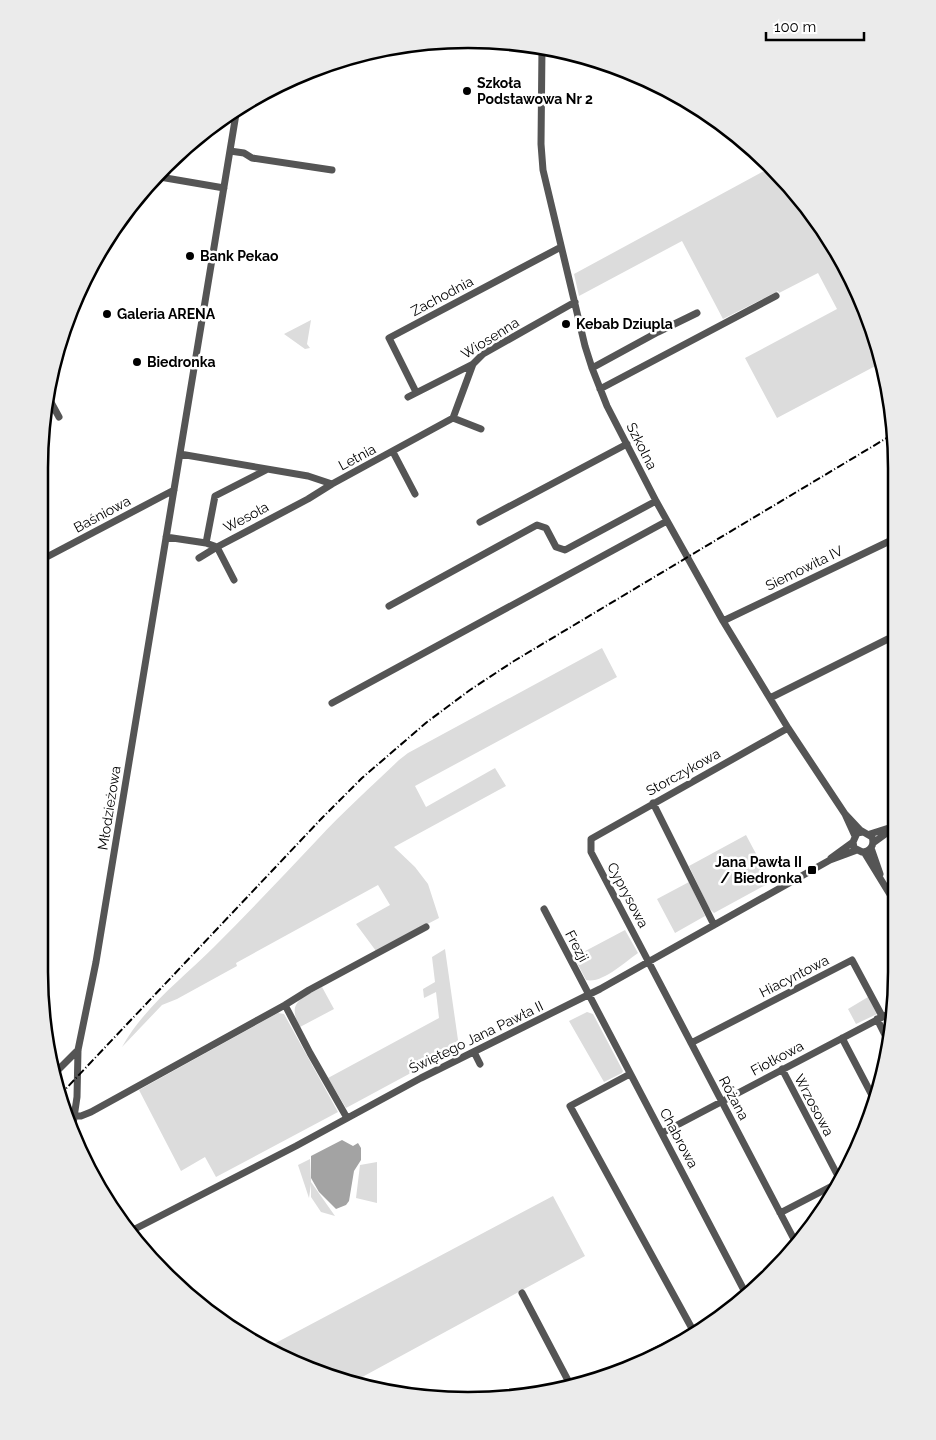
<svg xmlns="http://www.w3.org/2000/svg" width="936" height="1440" font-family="Raleway,sans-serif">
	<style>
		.green { fill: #dcdcdc }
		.water { fill: #a3a3a3 }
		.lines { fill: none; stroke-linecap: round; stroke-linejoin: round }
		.minor { stroke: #555; stroke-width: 7 }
		.rail { stroke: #000; stroke-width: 2; stroke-dasharray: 8 2.5 1 2.5; stroke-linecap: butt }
		.poi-dot { fill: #000; stroke: #fff; stroke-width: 2 }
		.labels { text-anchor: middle; stroke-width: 5; stroke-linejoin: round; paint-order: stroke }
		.poi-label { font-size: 14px; font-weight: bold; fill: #000; stroke: #fff; text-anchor: start }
		.street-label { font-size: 14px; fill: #000; stroke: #fff }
		.rim { fill: none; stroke: #000; stroke-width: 2.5 }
	</style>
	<rect width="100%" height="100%" fill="#fff"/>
	<path class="green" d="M766,161L808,206L853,278L883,362L777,418L745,358L837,309L818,273L779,293L778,291L723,319L682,241L579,296L574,274L764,171Z
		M311,320L307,344L310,348L305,349L284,334Z
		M602,648L617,677L415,786L426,807L495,768L506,786L394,847L415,867L428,884L439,918L376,951L356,924L390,905L378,885L236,963L237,966L177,999L162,1005L122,1047C145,1006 182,979 214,947C249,912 283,876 317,840C343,812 372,786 399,760L408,753Z
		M746,835L771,882L714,913L709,908L689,866Z
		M689,882L705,916L675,933L657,899Z
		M625,930L638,953C625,962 602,984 586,980L574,957Z
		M445,949L459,1047L346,1108L328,1078L439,1018L436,992L424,998L423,989L435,982L432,957Z
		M322,987L334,1009L300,1027C286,1002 302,998 322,987Z
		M868,997L877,1014L856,1024L848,1009Z
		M587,1012L593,1014L623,1071L622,1073L604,1082L569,1021Z
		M278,1013L284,1014L338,1112L216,1177L205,1157L181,1171L139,1090Z
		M310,1159L311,1182L335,1216L321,1212L311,1197V1184L309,1198L298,1165Z
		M377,1162V1203L356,1198L360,1165Z
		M553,1196L585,1256L353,1382L330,1378L270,1346Z"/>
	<path class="water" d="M342,1140L353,1146L358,1143L361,1148V1160L354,1171L349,1201L346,1205L336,1209L319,1192L311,1178V1156Z"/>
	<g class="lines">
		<path class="minor" d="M542,47L541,144L543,170L585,346L592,368L607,406L656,501L723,621L788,728L845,814L855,836
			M230,151L244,153L252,158L332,170
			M154,176L224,188
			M592,368L658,332L697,313
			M600,389L776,296
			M416,392L389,338L561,247
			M47,395L59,417
			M408,397L473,364L483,354L575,302
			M453,418L481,429
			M393,452L415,494
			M180,454L308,476L332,484L453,418L473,364
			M480,522L627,444
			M166,537L206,543L217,547L308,499L332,484
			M206,543L215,496L266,470
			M199,558L217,547L234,580
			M41,560L174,490
			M389,606L537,525L546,528L556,547L565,550L656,501
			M723,621L896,538
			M770,698L888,639
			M332,703L667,521
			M788,728L591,839V852L797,1245
			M653,803L714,925
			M845,814L860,830L872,837C875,845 870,852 862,852L854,848L853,842L857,833L863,832
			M870,834L892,827
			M873,843L895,827
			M871,848L880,874
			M864,852L894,901
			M831,858L853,842
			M544,909L746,1294
			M285,1005L310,1053L347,1118
			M877,1019L889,1043
			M842,1038L874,1099
			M691,1043L852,960L882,1016
			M474,1052L480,1064
			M782,1069L839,1178
			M55,1073L78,1050
			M630,1074L570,1106L695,1334
			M75,1116H81L91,1112L285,1005L309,990L426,927
			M72,1131L77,1097L78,1050L96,962L237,108
			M662,1133L894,1011
			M780,1213L834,1185
			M131,1231L296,1146L421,1078L600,989L830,860L857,850
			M522,1293L572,1388
			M635,1361L693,1331"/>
		<path class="rail" d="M59,1096L322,818L362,778L427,722L470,690L514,661L895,433"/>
	</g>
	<g class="poi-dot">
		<circle cx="467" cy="91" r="5"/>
		<circle cx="190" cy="256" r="5"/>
		<circle cx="107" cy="314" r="5"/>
		<circle cx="566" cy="324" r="5"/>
		<circle cx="137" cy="362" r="5"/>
		<rect x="807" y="865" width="10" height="10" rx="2.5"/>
	</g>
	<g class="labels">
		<g class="poi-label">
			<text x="477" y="88">Szkoła<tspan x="477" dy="16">Podstawowa Nr 2</tspan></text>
			<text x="200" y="261">Bank Pekao</text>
			<text x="117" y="319">Galeria ARENA</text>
			<text x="576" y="329">Kebab Dziupla</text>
			<text x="147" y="367">Biedronka</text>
			<text x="802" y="867" text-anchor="end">Jana Pawła II<tspan x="802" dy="16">/ Biedronka</tspan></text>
		</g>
		<g class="street-label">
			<text transform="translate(442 296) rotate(-28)" y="5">Zachodnia</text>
			<text transform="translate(490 338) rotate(-32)" y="5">Wiosenna</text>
			<text transform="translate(642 446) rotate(63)" y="5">Szkolna</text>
			<text transform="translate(357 457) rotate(-28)" y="5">Letnia</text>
			<text transform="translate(102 514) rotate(-28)" y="5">Baśniowa</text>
			<text transform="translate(246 517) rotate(-28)" y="5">Wesoła</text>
			<text transform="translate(804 568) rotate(-26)" y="5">Siemowita IV</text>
			<text transform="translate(683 772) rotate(-29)" y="5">Storczykowa</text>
			<text transform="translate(109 808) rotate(-81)" y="5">Młodzieżowa</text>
			<text transform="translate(628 895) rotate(62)" y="5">Cyprysowa</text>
			<text transform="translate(577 946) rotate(62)" y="5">Frezji</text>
			<text transform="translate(794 976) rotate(-27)" y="5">Hiacyntowa</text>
			<text transform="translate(476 1037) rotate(-26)" y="5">Świętego Jana Pawła II</text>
			<text transform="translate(777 1058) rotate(-28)" y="5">Fiołkowa</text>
			<text transform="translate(734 1098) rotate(62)" y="5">Różana</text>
			<text transform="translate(814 1105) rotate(62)" y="5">Wrzosowa</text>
			<text transform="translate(679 1138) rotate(62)" y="5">Chabrowa</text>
		</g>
	</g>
	<path d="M0 0H936V1440H0ZM468 48H468A420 420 0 0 1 888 468V972A420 420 0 0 1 468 1392H468A420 420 0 0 1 48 972V468A420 420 0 0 1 468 48Z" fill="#ebebeb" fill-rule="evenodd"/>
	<path class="rim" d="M468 48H468A420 420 0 0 1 888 468V972A420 420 0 0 1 468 1392H468A420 420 0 0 1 48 972V468A420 420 0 0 1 468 48Z"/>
	<path d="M766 32v8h98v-8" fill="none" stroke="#000000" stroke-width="2.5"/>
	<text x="774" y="32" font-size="15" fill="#000000" stroke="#ffffff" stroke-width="4" paint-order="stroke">100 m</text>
</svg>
